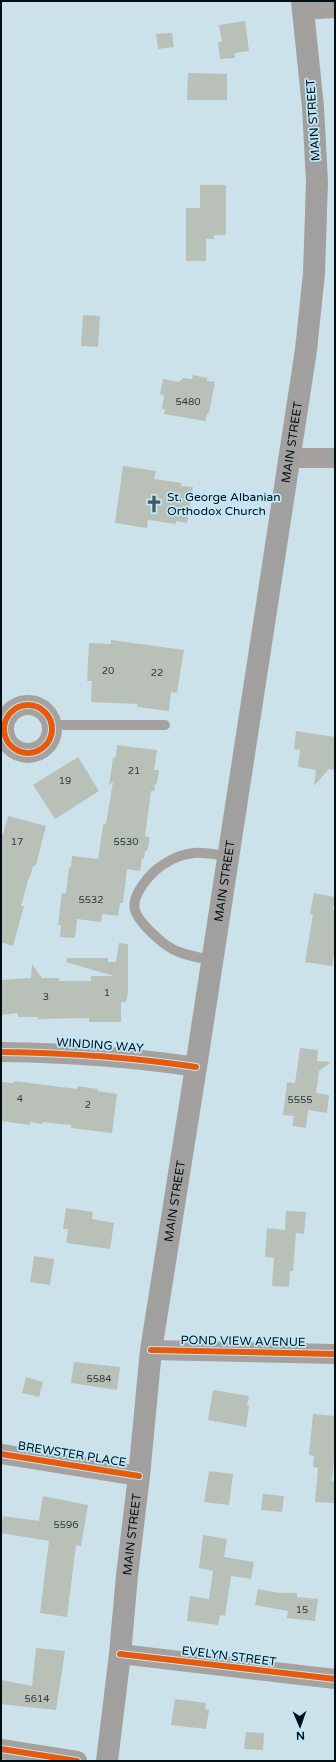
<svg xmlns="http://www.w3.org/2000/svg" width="336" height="1762" font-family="'Varela Round',sans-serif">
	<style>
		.building { fill: #b8c0b7 }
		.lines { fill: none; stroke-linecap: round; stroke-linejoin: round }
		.service { stroke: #a5a19e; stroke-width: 10 }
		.minor { stroke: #a5a19e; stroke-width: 20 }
		.secondary { stroke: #a1a09e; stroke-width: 22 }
		.cycleway-casing { stroke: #bfe8f8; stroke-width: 8 }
		.cycleway { stroke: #e8590c; stroke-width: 6 }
		.labels { text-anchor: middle; stroke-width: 3.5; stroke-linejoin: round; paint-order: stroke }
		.number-label { font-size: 10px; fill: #2e3a3e }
		.street-label { font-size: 12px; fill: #000e15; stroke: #bfe8f8 }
		.poi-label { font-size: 12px; fill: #000e15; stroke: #bfe8f8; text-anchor: start }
	</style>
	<rect width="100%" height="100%" fill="#cce2eb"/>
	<path class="building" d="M245,21L249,51L235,53V58L220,59L218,42H222L219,25Z
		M172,33L174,47L158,49L156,34Z
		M188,73L227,74V100H187Z
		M200,185H226V235H214V239H206V261H186V208H200Z
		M83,315L100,316L98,347L81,346Z
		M193,375L207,378V381L215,382L209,413L207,414L205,421L164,414L165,409H162L164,395L160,394L163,379L179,382L183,378L192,379Z
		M123,466L156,471L154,479L181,483V486L193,487L187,523L176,521V524L148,520L147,528L115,523Z
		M111,640L184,650L177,693L171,692L169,711L138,707L137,704L91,702L92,681H87L89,643L111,644Z
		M296,731L335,737V770L329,769L314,786L316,770L298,767L300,750L294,749Z
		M117,745L157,750L154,770H159L157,783L155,784L154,791H151L145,836L150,837L147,851H145L144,859L142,858L140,871L127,869L123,903H120L118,916L102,914L101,922L77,919L75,938L60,937L61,925H58L62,893H66L69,867L71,868L72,856L98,859L103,825L106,823L113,782L109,785L113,758L116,756Z
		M78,757L99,791L55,819L33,785Z
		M8,816L46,826L36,865L33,866L30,877H29L21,906H24L13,946L1,942V834H3Z
		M314,893L335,897L333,910H335V949L332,966L305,962L313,914H310Z
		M119,943L128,944V992L126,1002H121V1022H89V1018L38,1019V1017H18V1013L1,1015V980L31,978L32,964L42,978H59V981H91V976H114L66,962L67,958H108V962H116Z
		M300,1048L318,1050L317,1061L331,1062L319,1071L316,1093L329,1095L327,1113L308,1110L306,1128L292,1126L294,1116L283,1115L287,1082L295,1083Z
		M14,1081L77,1089L78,1086L98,1089V1091L117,1094L112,1133L71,1128V1125L43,1122V1124L30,1122V1125L1,1121V1082L14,1083Z
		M66,1208L93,1212L92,1219L114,1223L110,1249L66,1243L68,1229H63Z
		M286,1211L306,1212L304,1234L296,1233L293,1271H290L289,1287L272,1286L274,1258L265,1257L267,1228L285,1230Z
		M34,1256L54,1259L50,1285L30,1282Z
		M74,1362L120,1367L117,1390L71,1383Z
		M26,1377L43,1382L39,1397L22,1393Z
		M213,1390L249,1396L247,1405L249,1406L246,1427L208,1420Z
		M313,1414L335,1416V1447L332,1481H335V1503L315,1502L318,1468L313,1467L314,1456L309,1455Z
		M209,1471L233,1474L229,1505L204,1502Z
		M263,1494L284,1496L282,1512L261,1510Z
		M43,1496L88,1505L81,1546L76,1545L67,1617L40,1613L49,1541L1,1533L3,1516L39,1521Z
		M203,1535L227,1539L224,1557L254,1562L251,1579L231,1576L225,1616L220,1615L218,1625L187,1621L190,1596L209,1599L213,1571L199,1568Z
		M258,1589L280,1593H297V1597L318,1599L315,1621L287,1618L288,1611L255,1605Z
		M36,1648L65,1651L56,1710L1,1704V1680L32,1686Z
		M175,1699L206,1703L205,1709L209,1710L206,1729L171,1725Z
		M246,1732L264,1733L263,1750L244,1749Z"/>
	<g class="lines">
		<path class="service" d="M52,725H165
			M212,960C201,958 189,956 179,952C168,948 160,941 152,933C131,913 128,903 147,879C159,865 176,855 194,853C205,852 217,855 228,856"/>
		<path class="minor" d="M303,10L335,8
			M289,458H335
			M4 729a24 24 0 1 1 48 0a24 24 0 1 1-48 0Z
			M1,1052C67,1053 131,1057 196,1067
			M151,1350L335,1354
			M1,1454L139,1476
			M120,1654L335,1679
			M1,1749L77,1761"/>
		<path class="secondary" id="s1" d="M107,1761L120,1654L127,1575L139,1476L151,1350L196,1067L306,350L314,273L317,182L313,107L302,1"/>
		<g class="cycleway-casing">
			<path id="cycleway" d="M4 729a24 24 0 1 1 48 0a24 24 0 1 1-48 0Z
				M1,1052C67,1053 131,1057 196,1067
				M151,1350L335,1354
				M1,1454L139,1476
				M120,1654L335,1679
				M1,1749L77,1761"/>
		</g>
		<use href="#cycleway" class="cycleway"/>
	</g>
	<defs>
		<g id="church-bare" transform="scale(1.38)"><path d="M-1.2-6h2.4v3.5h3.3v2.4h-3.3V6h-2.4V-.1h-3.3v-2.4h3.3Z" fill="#475860" stroke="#bfe8f8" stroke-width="2.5" paint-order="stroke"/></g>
	</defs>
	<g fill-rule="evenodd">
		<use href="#church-bare" x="154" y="504"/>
	</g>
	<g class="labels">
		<g class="number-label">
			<text x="188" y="405">5480</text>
			<text x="108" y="674">20</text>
			<text x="157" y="676">22</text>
			<text x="134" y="774">21</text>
			<text x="65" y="784">19</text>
			<text x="17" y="845">17</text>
			<text x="126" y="845">5530</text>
			<text x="91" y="903">5532</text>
			<text x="107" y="996">1</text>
			<text x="46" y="1000">3</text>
			<text x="20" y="1102">4</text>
			<text x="300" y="1103">5555</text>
			<text x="88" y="1108">2</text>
			<text x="99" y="1382">5584</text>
			<text x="66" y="1528">5596</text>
			<text x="302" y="1613">15</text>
			<text x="37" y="1702">5614</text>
		</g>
		<g class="street-label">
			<text transform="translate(313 120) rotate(-94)" y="4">MAIN STREET</text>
			<text dy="4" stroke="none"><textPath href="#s1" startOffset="1332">MAIN STREET</textPath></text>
			<text dy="4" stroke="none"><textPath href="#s1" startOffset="888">MAIN STREET</textPath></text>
			<text transform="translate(100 1045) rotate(4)" y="4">WINDING WAY</text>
			<text dy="4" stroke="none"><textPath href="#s1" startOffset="564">MAIN STREET</textPath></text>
			<text transform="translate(243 1341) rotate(1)" y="4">POND VIEW AVENUE</text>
			<text transform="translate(72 1454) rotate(9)" y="4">BREWSTER PLACE</text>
			<text dy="4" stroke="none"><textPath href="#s1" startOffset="228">MAIN STREET</textPath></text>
			<text transform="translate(229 1656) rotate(7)" y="4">EVELYN STREET</text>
		</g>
		<g class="poi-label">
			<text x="167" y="501">St. George Albanian<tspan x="167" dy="14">Orthodox Church</tspan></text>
		</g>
	</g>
	<rect width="336" height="1762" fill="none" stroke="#000e15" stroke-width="4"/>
	<g transform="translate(300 1726) rotate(178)" stroke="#bfe8f8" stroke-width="3" paint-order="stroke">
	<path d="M0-3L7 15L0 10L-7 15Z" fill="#000e15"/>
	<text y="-6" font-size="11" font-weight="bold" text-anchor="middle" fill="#000e15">N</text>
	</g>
</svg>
